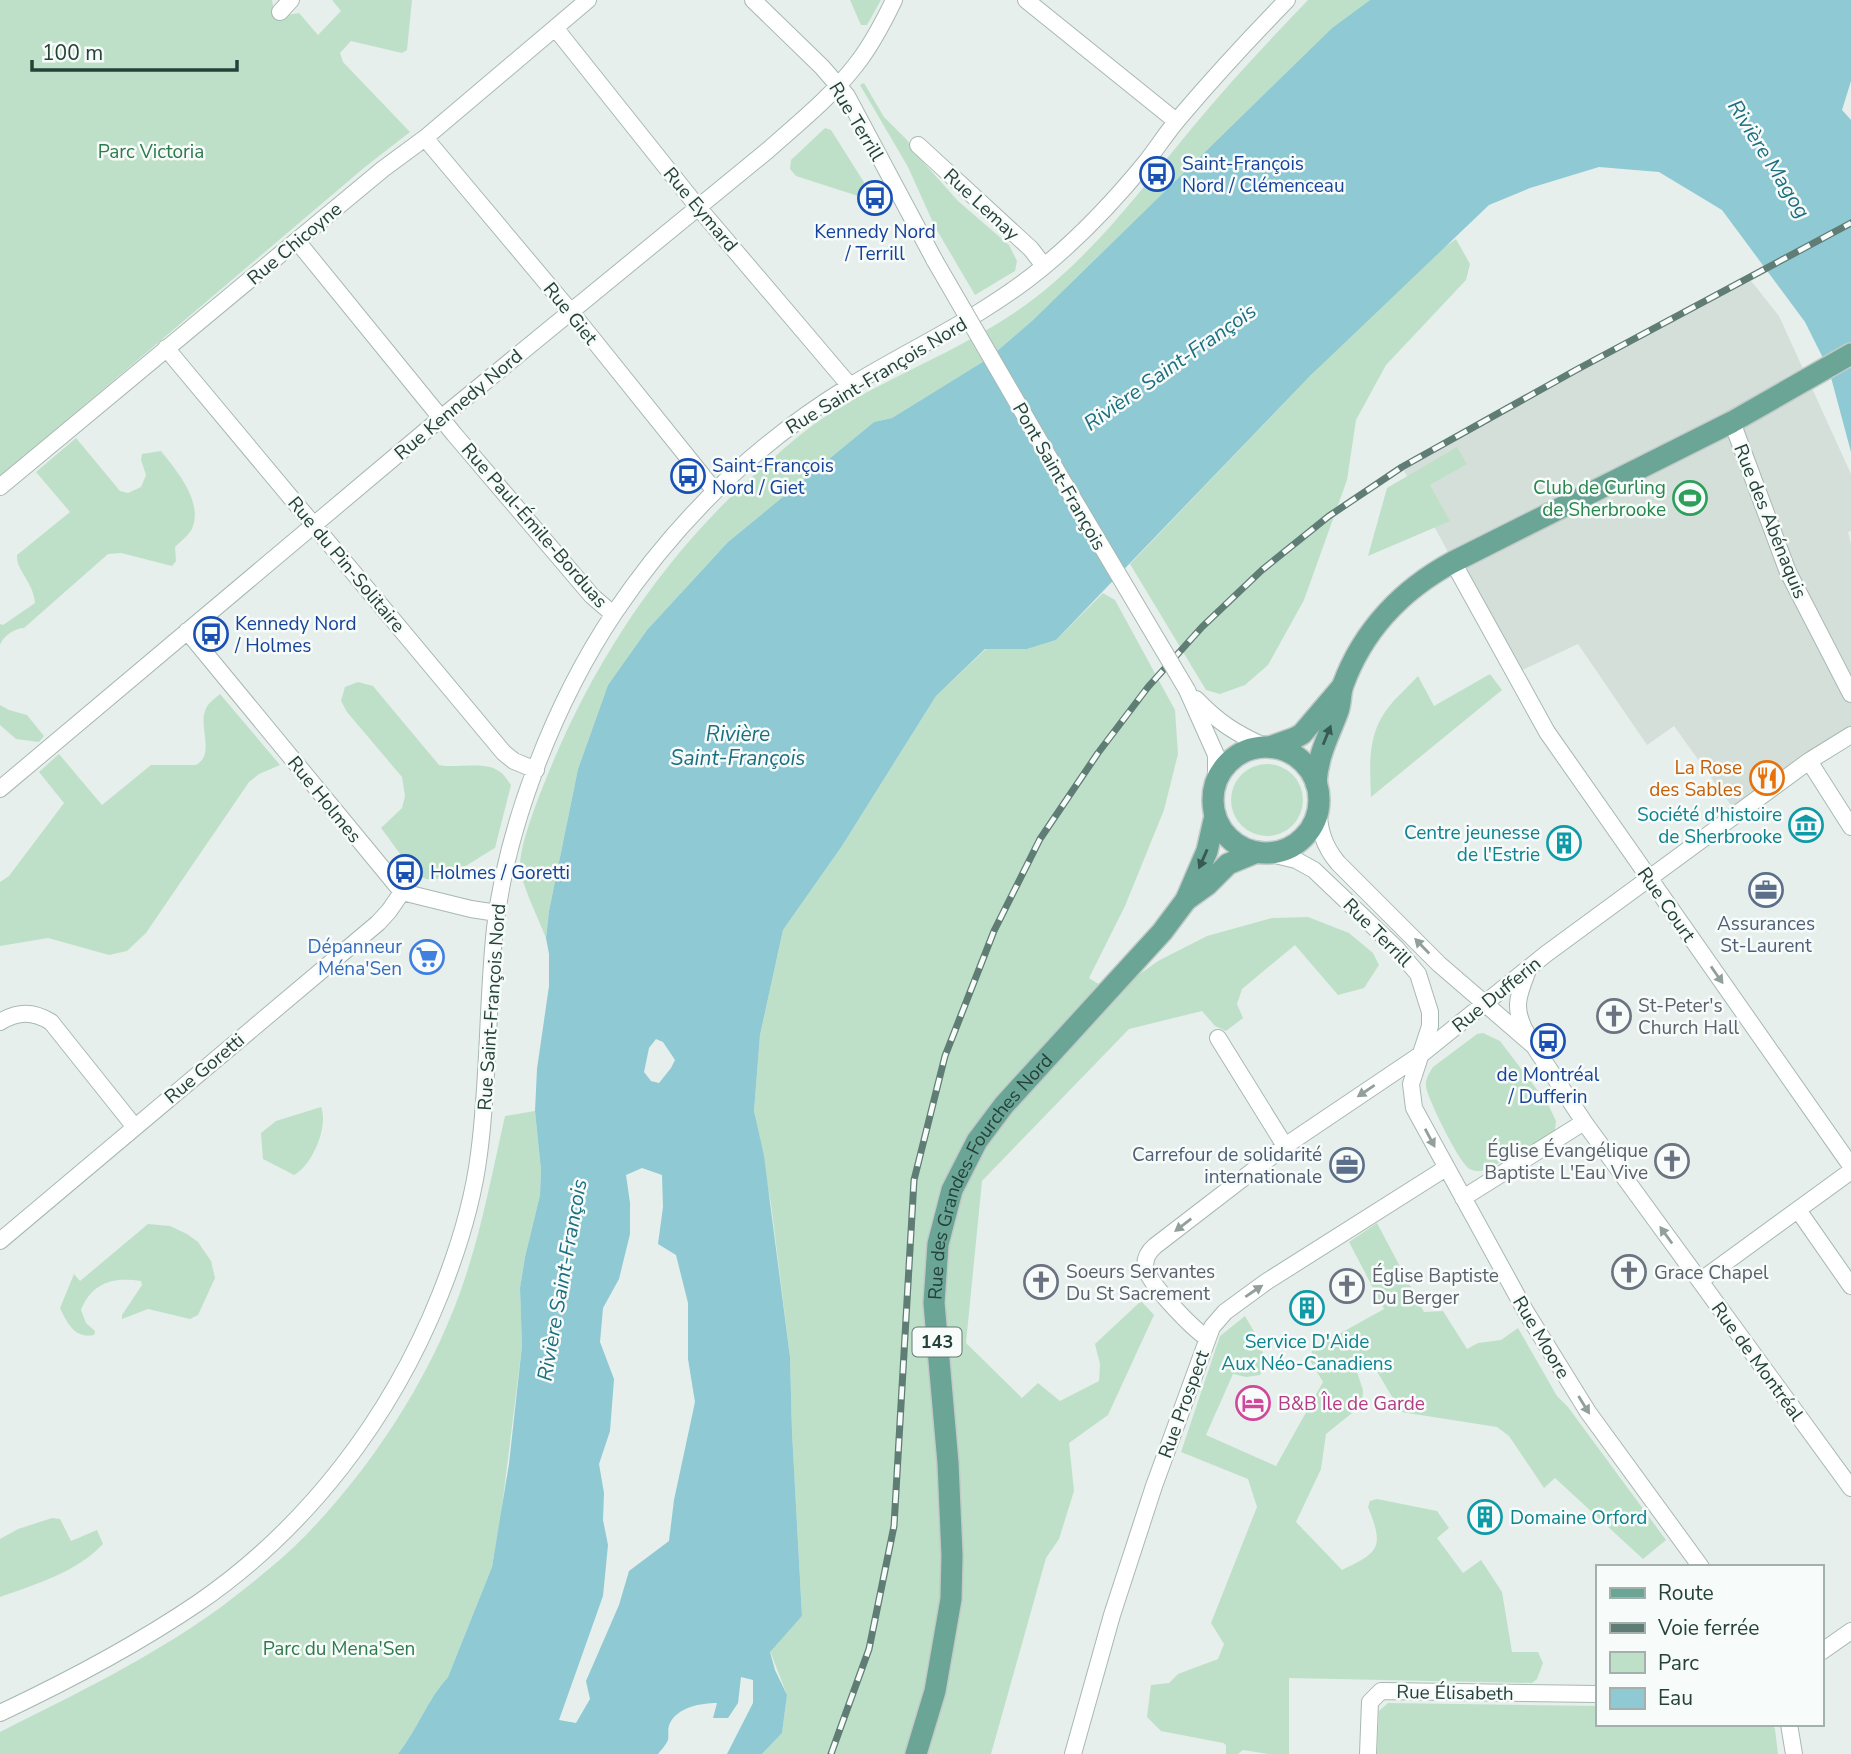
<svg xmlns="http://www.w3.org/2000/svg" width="1851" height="1754" font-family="'Nunito Sans',sans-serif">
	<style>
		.built { fill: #d4dfda }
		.green { fill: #bfe0c8 }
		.water { fill: #8ec9d4; fill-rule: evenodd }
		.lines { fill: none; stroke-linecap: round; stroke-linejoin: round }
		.minor-casing { stroke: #a8b8b2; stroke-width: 18 }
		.major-casing { stroke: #c2cac8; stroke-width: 24 }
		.minor { stroke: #fff; stroke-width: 16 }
		.major { stroke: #6aa596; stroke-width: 21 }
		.rail-casing { stroke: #5f7d75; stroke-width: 7 }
		.rail { stroke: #f7fbf9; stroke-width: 4.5; stroke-dasharray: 13; stroke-linecap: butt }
		.minor-bridge-casing { stroke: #a8b8b2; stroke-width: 18; stroke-linecap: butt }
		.minor-bridge { stroke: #fff; stroke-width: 16 }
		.oneway { fill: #365b51 }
		.oneway2 { fill: #92a09c }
		.labels { text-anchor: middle; stroke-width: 5; stroke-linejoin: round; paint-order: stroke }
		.shield { fill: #f7fbf9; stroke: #637a73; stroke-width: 2 }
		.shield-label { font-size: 18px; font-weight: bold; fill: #24423a }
		.street-label { font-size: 19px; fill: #24423a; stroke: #f7fbf9 }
		.park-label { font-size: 19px; fill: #2d7a4b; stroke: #f7fbf9 }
		.transit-label { font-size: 19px; fill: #164399; stroke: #f7fbf9; text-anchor: start }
		.leisure-label { font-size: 19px; fill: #27864d; stroke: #f7fbf9; text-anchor: end }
		.food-label { font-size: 19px; fill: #c56008; stroke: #f7fbf9; text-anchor: end }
		.culture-label { font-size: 19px; fill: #0d838f; stroke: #f7fbf9; text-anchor: end }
		.service-label { font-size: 19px; fill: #4e5e75; stroke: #f7fbf9 }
		.shop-label { font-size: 19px; fill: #366cbe; stroke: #f7fbf9; text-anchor: end }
		.worship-label { font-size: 19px; fill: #5b616d; stroke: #f7fbf9; text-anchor: start }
		.hotel-label { font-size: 19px; fill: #b23c85; stroke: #f7fbf9; text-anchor: start }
		.water-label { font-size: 21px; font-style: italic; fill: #1c6f80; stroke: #f7fbf9 }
	</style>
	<rect width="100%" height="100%" fill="#e6efeb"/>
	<path class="built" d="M1748,277L1779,316L1851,474V531L1848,532L1851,544V735L1738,815L1674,726L1647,745L1578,644L1514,674L1402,467Z"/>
	<path class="green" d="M0,0H272L274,11L288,15L299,13L318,35L341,11L332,0H412L407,50L402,53L351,41L340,53L343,62L410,132L365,167L0,477Z
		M850,0H881L867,25H861Z
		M1308,0H1370L1332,28L1033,320L989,358L892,418L874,422L728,542L647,630L608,685L578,769L549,911L546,938C540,922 519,879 520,866C520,843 539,796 548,774C596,656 667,551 763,467C782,450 802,432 823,418C893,373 975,346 1040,294C1099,247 1144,186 1192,128C1228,84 1268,42 1308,0Z
		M864,83L884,117L907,140L917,155L958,201L1009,245L1017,261L1015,271L975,295L935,227L908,167L860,85Z
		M825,128L831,130L867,187L864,193L858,196L796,176L790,169L791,160Z
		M1456,239L1470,264L1466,280L1386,365L1356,420L1347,480L1304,600L1268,665L1245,685L1220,694L1206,690L1130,564L1311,375L1435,254Z
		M76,438L120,491L128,493L141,487L146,475L141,460L142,454L161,451C176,470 202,500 193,526C191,534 181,541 175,547L176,561L172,566L121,553L108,554L24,628C15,628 3,636 0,645V624L3,625L35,603C33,581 16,571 17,555L70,512L36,472Z
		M1457,447L1467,464L1430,485L1450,521L1368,556L1387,488Z
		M1103,593L1115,600L1175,710L1178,754L1164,810L1125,906L1089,978L1113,993L1158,961L1207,936L1272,918L1308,917L1349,933L1373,953L1379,965L1364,988L1338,995L1295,945L1242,989L1237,1004L1243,1018L1226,1031L1215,1026L1202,1011L1129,1029L982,1181L966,1343L1022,1398L1038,1383L1060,1401L1099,1381L1100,1364L1095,1344L1141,1301L1154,1315L1108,1415L1069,1443L1074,1491L1059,1539L1046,1558L991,1754H762L782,1733L787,1695L770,1651L802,1616L792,1432L790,1357L771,1204L754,1111L760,1035L783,930L842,846L936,696L986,649H1027L1056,640Z
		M1490,674L1502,690L1371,797C1370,768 1367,738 1385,712C1394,699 1407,688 1418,676L1434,706Z
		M358,682L373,686L439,765C457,769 486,760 500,772C504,774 508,781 511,785L495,848C478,857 437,890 420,876C407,866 392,842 381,828L402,808L405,796L402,777L347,712L341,701L345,687Z
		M220,694L280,765L259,774L249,782L146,933L127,951L109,955L48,938L0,946V882L9,876L64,803L39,772L59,754L102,805L151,765H196C215,755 199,728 205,711C207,704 214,699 220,694Z
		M0,705L9,710L27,715L44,736L39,742L16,739L0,725Z
		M1231 800a36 36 0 1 1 72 0a36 36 0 1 1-72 0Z
		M1483,1033L1500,1041L1548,1104L1556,1121L1555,1130L1552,1134L1486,1170C1481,1171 1475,1172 1470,1169C1460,1165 1428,1099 1426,1087C1425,1080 1429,1073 1433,1067L1477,1034Z
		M321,1107C329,1126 312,1166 294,1175L263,1159L261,1133L276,1121Z
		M535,1111L541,1170L540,1195L525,1257L520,1288L522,1346L501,1515L492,1567L448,1677C427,1700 417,1730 398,1754H0V1732C74,1695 150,1658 217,1610C247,1587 280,1562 306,1535C375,1464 436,1369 466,1275C483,1223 493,1169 505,1116Z
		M1377,1223L1424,1312L1443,1311L1467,1349L1478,1343L1501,1340L1518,1328L1557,1396L1568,1407L1666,1540L1643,1559L1555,1478L1544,1488L1509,1436L1497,1427L1401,1412L1372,1363L1357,1372L1363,1390L1362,1405L1326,1434L1321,1469L1296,1522L1342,1570C1380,1552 1384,1547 1368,1507L1370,1501L1377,1499L1437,1511L1449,1528L1437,1538L1463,1573L1481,1560L1502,1592L1512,1652H1538L1543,1663L1537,1679L1532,1683L1289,1678V1754H1268L1243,1750L1238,1754H1226V1745L1223,1743L1161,1731L1147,1717L1151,1685L1169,1683L1178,1674L1218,1659L1224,1644L1211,1623L1257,1507L1248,1479L1181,1452L1220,1336L1245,1316C1255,1334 1271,1355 1260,1375L1246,1377L1233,1374L1206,1435L1276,1466L1323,1382L1311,1362L1312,1349L1384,1309L1349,1242Z
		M148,1224L170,1226L187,1234L198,1242L211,1261L215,1278L198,1315L190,1319L148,1309L122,1319V1315L142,1285L141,1281C114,1277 92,1282 81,1310L86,1323L95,1331L94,1335C75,1339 67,1323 60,1308L74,1274L80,1281Z
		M52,1518L60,1519L71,1541L97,1530L103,1544C77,1572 36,1584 0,1597V1539L18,1529Z
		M1388,1703L1597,1706V1724H1772L1775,1729L1778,1754H1377L1379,1711Z"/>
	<path class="water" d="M1370,0H1851V81L1842,110L1851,120V452L1829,370L1805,322L1722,210L1659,172L1599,167L1530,188L1489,205L1311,375L1056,640L1027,649H985L936,696L842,846L783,930L760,1035L754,1111L764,1156L790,1357L792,1432L802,1616L770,1652L775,1670L787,1695L782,1733L762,1754H727L753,1703V1680L741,1677L738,1703L728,1718H713L717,1703C701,1703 678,1707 670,1723C667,1729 669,1734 668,1740C666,1745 661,1750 658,1754H398C417,1730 427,1700 448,1677L492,1567L509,1464L522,1346L520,1288L525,1257L540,1195L541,1170L535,1111L537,1069L549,986V954L546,938L549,911L578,769L608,685L647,630L728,542L874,422L892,418L989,358L1033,320L1332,28ZM656,1039L663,1042L675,1060L671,1068L659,1083L651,1081L644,1072L649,1048ZM642,1168L662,1175L663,1207L658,1244L676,1255L688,1303V1359L695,1402L674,1500L669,1541L629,1571L619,1605L586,1681L590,1699L576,1723L559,1720L603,1596L608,1545L603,1520L604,1493L599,1464L610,1431L614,1379L600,1342L603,1308L619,1279L630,1234V1203L626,1175Z"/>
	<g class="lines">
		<g class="minor-casing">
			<path id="minor" d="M753,0L822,67L847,96L935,261
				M1026,0L1176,121
				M280,12L291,0
				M556,29L697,206L850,386
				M425,138L571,312L714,490
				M918,145L1031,249L1044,266
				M297,241L454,434L592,596L613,614
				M166,348L504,753L514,761L536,770
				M1732,422L1788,572L1851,694
				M0,487L383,169L425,138L588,0
				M1453,562L1547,732L1851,1166
				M187,631L402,892L471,909L497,913
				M1187,690L1216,755V781
				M1196,699C1218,722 1235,733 1264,746
				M1809,761L1851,827
				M0,789L441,418L767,151C797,124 830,98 855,66C871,46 883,23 894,0
				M1318,805C1319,829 1323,845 1338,863L1439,964L1534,1046L1584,1122L1851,1488
				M1267,853L1296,860L1314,870L1396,948L1418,974L1430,1012V1026L1411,1084L1414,1108L1526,1312L1588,1412L1701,1567
				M0,1022C18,1011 33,1011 51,1022L134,1126
				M1527,1034C1512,1008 1518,996 1528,970
				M1218,1038L1285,1146
				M1463,1198L1584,1122
				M1798,1210L1851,1286
				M0,1241L378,923L389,911L402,892
				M1700,1281L1851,1171
				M1207,1338C1192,1328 1147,1282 1145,1266C1145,1257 1149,1251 1155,1246L1285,1146L1423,1053L1546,954L1809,761L1851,735
				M1821,1652L1851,1631
				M0,1713C68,1681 136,1645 198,1603C307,1528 391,1418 440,1295C458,1250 473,1202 479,1154C489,1079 487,1003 495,928C507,823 556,700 615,612C677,520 755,444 850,386C914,347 984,316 1042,268C1080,237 1115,200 1146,162C1157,148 1167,132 1180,117C1214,77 1250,38 1287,0
				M1789,1724L1794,1754
				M1073,1754L1112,1615L1154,1486L1212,1327L1225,1312L1266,1282L1446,1168
				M1368,1754L1370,1702L1381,1691L1597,1694"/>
		</g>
		<g class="major-casing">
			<g id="major">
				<path d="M1270,747L1295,738L1302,734L1342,687"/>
				<circle cx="1266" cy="800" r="53"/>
				<path d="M1316,783C1318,754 1328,738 1338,711C1341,703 1340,693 1343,685C1363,630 1403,589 1453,562L1732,422L1851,354"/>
				<path d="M1186,900L1207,851L1215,816"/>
				<path id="s1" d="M916,1754L935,1691L951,1599L952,1555L948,1463L934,1303L938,1244L952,1190L977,1141L1004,1105L1162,932L1186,900L1207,885L1228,864L1257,852"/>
			</g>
		</g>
		<use href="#minor" class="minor"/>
		<use href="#major" class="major"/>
		<g class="rail-casing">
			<path id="rail" d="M831,1754L869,1649L894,1526L914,1180L945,1056L994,931L1040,839L1098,753L1148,687L1202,627L1262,570L1329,516L1402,467L1576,370L1851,223"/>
		</g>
		<use href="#rail" class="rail"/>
		<g class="minor-bridge-casing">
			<path id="minor-bridge" d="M935,261L1061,478L1187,690"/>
		</g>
		<use href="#minor-bridge" class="minor-bridge"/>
	</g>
	<defs><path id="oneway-solid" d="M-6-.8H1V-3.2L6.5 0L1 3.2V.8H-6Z" transform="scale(1.75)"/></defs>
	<g class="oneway">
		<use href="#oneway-solid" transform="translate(1327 735) rotate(-68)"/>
		<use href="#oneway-solid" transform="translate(1203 859) rotate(114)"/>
	</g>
	<g class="oneway2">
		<use href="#oneway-solid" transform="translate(1422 946) rotate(-134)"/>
		<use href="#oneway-solid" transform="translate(1717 975) rotate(55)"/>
		<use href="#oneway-solid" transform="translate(1366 1091) rotate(146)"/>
		<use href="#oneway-solid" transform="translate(1430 1138) rotate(62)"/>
		<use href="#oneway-solid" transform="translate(1183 1225) rotate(142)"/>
		<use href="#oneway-solid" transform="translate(1666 1235) rotate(-126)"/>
		<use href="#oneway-solid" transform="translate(1254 1291) rotate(-34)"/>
		<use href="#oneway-solid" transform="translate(1584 1405) rotate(58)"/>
	</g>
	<defs>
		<g id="bus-ring" transform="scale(1.75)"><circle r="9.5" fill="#f7fbf9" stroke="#1a4fb4" stroke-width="1.5"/><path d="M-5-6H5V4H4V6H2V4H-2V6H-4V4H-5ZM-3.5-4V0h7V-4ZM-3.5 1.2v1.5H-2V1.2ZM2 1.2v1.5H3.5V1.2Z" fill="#1a4fb4"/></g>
		<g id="stadium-ring" transform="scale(1.75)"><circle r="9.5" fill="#f7fbf9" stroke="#2e9e5b" stroke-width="1.5"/><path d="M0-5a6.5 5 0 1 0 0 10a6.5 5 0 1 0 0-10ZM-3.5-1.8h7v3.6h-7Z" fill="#2e9e5b"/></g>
		<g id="restaurant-ring" transform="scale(1.75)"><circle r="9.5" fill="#f7fbf9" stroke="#e8710a" stroke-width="1.5"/><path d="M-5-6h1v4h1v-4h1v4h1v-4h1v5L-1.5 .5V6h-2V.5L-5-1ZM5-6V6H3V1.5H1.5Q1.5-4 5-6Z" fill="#e8710a"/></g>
		<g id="museum-ring" transform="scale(1.75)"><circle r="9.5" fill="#f7fbf9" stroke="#0f9aa8" stroke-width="1.5"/><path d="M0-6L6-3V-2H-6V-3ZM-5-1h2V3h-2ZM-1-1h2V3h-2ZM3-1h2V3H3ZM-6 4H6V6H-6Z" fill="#0f9aa8"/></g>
		<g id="building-ring" transform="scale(1.75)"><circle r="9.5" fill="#f7fbf9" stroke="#0f9aa8" stroke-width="1.5"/><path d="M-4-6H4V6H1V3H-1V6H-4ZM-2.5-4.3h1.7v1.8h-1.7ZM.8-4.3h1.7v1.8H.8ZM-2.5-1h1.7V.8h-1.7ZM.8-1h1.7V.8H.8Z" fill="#0f9aa8"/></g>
		<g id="office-ring" transform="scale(1.75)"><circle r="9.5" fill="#f7fbf9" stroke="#5c6f8a" stroke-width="1.5"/><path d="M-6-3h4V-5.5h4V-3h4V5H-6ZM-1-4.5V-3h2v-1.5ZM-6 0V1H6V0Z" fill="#5c6f8a"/></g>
		<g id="supermarket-ring" transform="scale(1.75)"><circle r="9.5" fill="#f7fbf9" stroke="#3f7fe0" stroke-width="1.5"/><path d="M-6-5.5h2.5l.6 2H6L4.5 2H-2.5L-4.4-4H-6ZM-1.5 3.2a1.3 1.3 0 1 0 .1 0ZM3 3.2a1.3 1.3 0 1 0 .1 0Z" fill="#3f7fe0"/></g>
		<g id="church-ring" transform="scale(1.75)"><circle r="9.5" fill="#f7fbf9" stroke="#6b7280" stroke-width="1.5"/><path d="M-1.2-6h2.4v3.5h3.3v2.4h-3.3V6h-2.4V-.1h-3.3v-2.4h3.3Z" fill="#6b7280"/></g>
		<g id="hotel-ring" transform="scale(1.75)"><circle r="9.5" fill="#f7fbf9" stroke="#d1479c" stroke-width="1.5"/><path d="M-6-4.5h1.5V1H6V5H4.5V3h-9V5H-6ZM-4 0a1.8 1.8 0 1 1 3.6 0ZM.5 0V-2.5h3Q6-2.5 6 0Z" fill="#d1479c"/></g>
	</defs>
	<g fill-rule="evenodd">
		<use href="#bus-ring" x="1157" y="174"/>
		<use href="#bus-ring" x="875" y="198"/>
		<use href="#bus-ring" x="688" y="476"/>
		<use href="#stadium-ring" x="1690" y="498"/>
		<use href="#bus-ring" x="211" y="634"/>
		<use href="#restaurant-ring" x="1767" y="778"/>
		<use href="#museum-ring" x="1806" y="825"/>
		<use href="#building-ring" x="1564" y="843"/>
		<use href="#bus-ring" x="405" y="872"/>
		<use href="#office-ring" x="1766" y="890"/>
		<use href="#supermarket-ring" x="427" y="957"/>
		<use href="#church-ring" x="1614" y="1016"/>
		<use href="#bus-ring" x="1548" y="1041"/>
		<use href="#church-ring" x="1672" y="1161"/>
		<use href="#office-ring" x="1347" y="1165"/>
		<use href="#church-ring" x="1629" y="1272"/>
		<use href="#church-ring" x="1041" y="1282"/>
		<use href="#church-ring" x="1347" y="1286"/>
		<use href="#building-ring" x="1307" y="1308"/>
		<use href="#hotel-ring" x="1253" y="1403"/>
		<use href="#building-ring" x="1485" y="1517"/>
	</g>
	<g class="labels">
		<rect class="shield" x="912.5" y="1327.5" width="49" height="29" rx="5"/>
		<g class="shield-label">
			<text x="937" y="1348">143</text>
		</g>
		<g class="street-label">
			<text transform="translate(857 121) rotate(59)" y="7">Rue Terrill</text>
			<text transform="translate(982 204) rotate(43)" y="7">Rue Lemay</text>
			<text transform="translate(701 209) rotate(50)" y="7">Rue Eymard</text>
			<text transform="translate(294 243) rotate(-40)" y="7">Rue Chicoyne</text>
			<text transform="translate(571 313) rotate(51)" y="7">Rue Giet</text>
			<text transform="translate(876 375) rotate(-31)" y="7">Rue Saint-François Nord</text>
			<text transform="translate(458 404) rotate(-40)" y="7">Rue Kennedy Nord</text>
			<text transform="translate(1060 476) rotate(60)" y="7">Pont Saint-François</text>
			<text transform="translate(1771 521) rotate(68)" y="7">Rue des Abénaquis</text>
			<text transform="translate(535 525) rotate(49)" y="7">Rue Paul-Émile-Borduas</text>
			<text transform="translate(347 564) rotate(50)" y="7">Rue du Pin-Solitaire</text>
			<text transform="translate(325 799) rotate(51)" y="7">Rue Holmes</text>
			<text transform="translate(1667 904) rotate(55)" y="7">Rue Court</text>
			<text transform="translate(1378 932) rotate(45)" y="7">Rue Terrill</text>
			<text transform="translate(1496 994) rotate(-39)" y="7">Rue Dufferin</text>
			<text transform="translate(491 1007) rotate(-86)" y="7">Rue Saint-François Nord</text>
			<text transform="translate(204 1068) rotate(-40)" y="7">Rue Goretti</text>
			<text dy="7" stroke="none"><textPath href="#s1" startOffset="598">Rue des Grandes-Fourches Nord</textPath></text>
			<text transform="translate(1542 1337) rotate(59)" y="7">Rue Moore</text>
			<text transform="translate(1758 1361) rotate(54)" y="7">Rue de Montréal</text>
			<text transform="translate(1183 1404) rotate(-70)" y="7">Rue Prospect</text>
			<text transform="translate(1455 1692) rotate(1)" y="7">Rue Élisabeth</text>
		</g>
		<g class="park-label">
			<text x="151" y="158">Parc Victoria</text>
			<text x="339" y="1655">Parc du Mena'Sen</text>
		</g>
		<g class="transit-label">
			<text x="1182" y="170">Saint-François<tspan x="1182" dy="22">Nord / Clémenceau</tspan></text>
			<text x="875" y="238" text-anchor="middle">Kennedy Nord<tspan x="875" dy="22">/ Terrill</tspan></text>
			<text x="712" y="472">Saint-François<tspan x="712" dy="22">Nord / Giet</tspan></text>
			<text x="235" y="630">Kennedy Nord<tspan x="235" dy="22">/ Holmes</tspan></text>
			<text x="430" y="879">Holmes / Goretti</text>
			<text x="1548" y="1081" text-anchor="middle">de Montréal<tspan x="1548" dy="22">/ Dufferin</tspan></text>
		</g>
		<g class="leisure-label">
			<text x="1666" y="494">Club de Curling<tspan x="1666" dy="22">de Sherbrooke</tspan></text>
		</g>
		<g class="food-label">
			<text x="1742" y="774">La Rose<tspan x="1742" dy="22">des Sables</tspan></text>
		</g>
		<g class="culture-label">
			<text x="1782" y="821">Société d'histoire<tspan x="1782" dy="22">de Sherbrooke</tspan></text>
			<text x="1540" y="839">Centre jeunesse<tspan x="1540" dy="22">de l'Estrie</tspan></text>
			<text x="1307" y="1348" text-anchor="middle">Service D'Aide<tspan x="1307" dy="22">Aux Néo-Canadiens</tspan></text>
			<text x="1510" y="1524" text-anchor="start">Domaine Orford</text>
		</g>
		<g class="service-label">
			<text x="1766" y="930">Assurances<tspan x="1766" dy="22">St-Laurent</tspan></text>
			<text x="1322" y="1161" text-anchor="end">Carrefour de solidarité<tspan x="1322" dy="22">internationale</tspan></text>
		</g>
		<g class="shop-label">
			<text x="402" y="953">Dépanneur<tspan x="402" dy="22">Ména'Sen</tspan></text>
		</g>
		<g class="worship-label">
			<text x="1638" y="1012">St-Peter's<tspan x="1638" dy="22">Church Hall</tspan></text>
			<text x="1648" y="1157" text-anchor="end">Église Évangélique<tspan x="1648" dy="22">Baptiste L'Eau Vive</tspan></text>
			<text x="1066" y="1278">Soeurs Servantes<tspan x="1066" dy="22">Du St Sacrement</tspan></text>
			<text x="1654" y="1279">Grace Chapel</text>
			<text x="1372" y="1282">Église Baptiste<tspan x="1372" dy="22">Du Berger</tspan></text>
		</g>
		<g class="hotel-label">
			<text x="1278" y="1410">B&amp;B Île de Garde</text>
		</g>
		<g class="water-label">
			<text transform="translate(1769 159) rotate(58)" y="7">Rivière Magog</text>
			<text transform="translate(1170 367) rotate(-35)" y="7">Rivière Saint-François</text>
			<text x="738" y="741">Rivière<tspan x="738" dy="24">Saint-François</tspan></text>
			<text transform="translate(562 1280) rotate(-80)" y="7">Rivière Saint-François</text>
		</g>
	</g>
	<rect x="1596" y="1565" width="228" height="161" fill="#f7fbf9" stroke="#a3b1ad" stroke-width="2"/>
	<rect x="1610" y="1588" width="35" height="10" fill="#6aa596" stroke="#a3b1ad" stroke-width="2"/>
	<text x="1658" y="1600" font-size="21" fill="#24423a">Route</text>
	<rect x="1610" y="1623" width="35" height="10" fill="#5f7d75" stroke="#a3b1ad" stroke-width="2"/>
	<text x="1658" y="1635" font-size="21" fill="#24423a">Voie ferrée</text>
	<rect x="1610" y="1652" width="35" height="21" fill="#bfe0c8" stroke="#a3b1ad" stroke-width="2"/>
	<text x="1658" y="1670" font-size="21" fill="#24423a">Parc</text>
	<rect x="1610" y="1688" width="35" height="21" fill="#8ec9d4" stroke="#a3b1ad" stroke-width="2"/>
	<text x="1658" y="1705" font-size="21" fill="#24423a">Eau</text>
	<path d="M32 60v10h205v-10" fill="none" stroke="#24423a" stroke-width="3.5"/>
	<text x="42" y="60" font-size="21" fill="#24423a" stroke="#f7fbf9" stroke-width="5" paint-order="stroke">100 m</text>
</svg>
